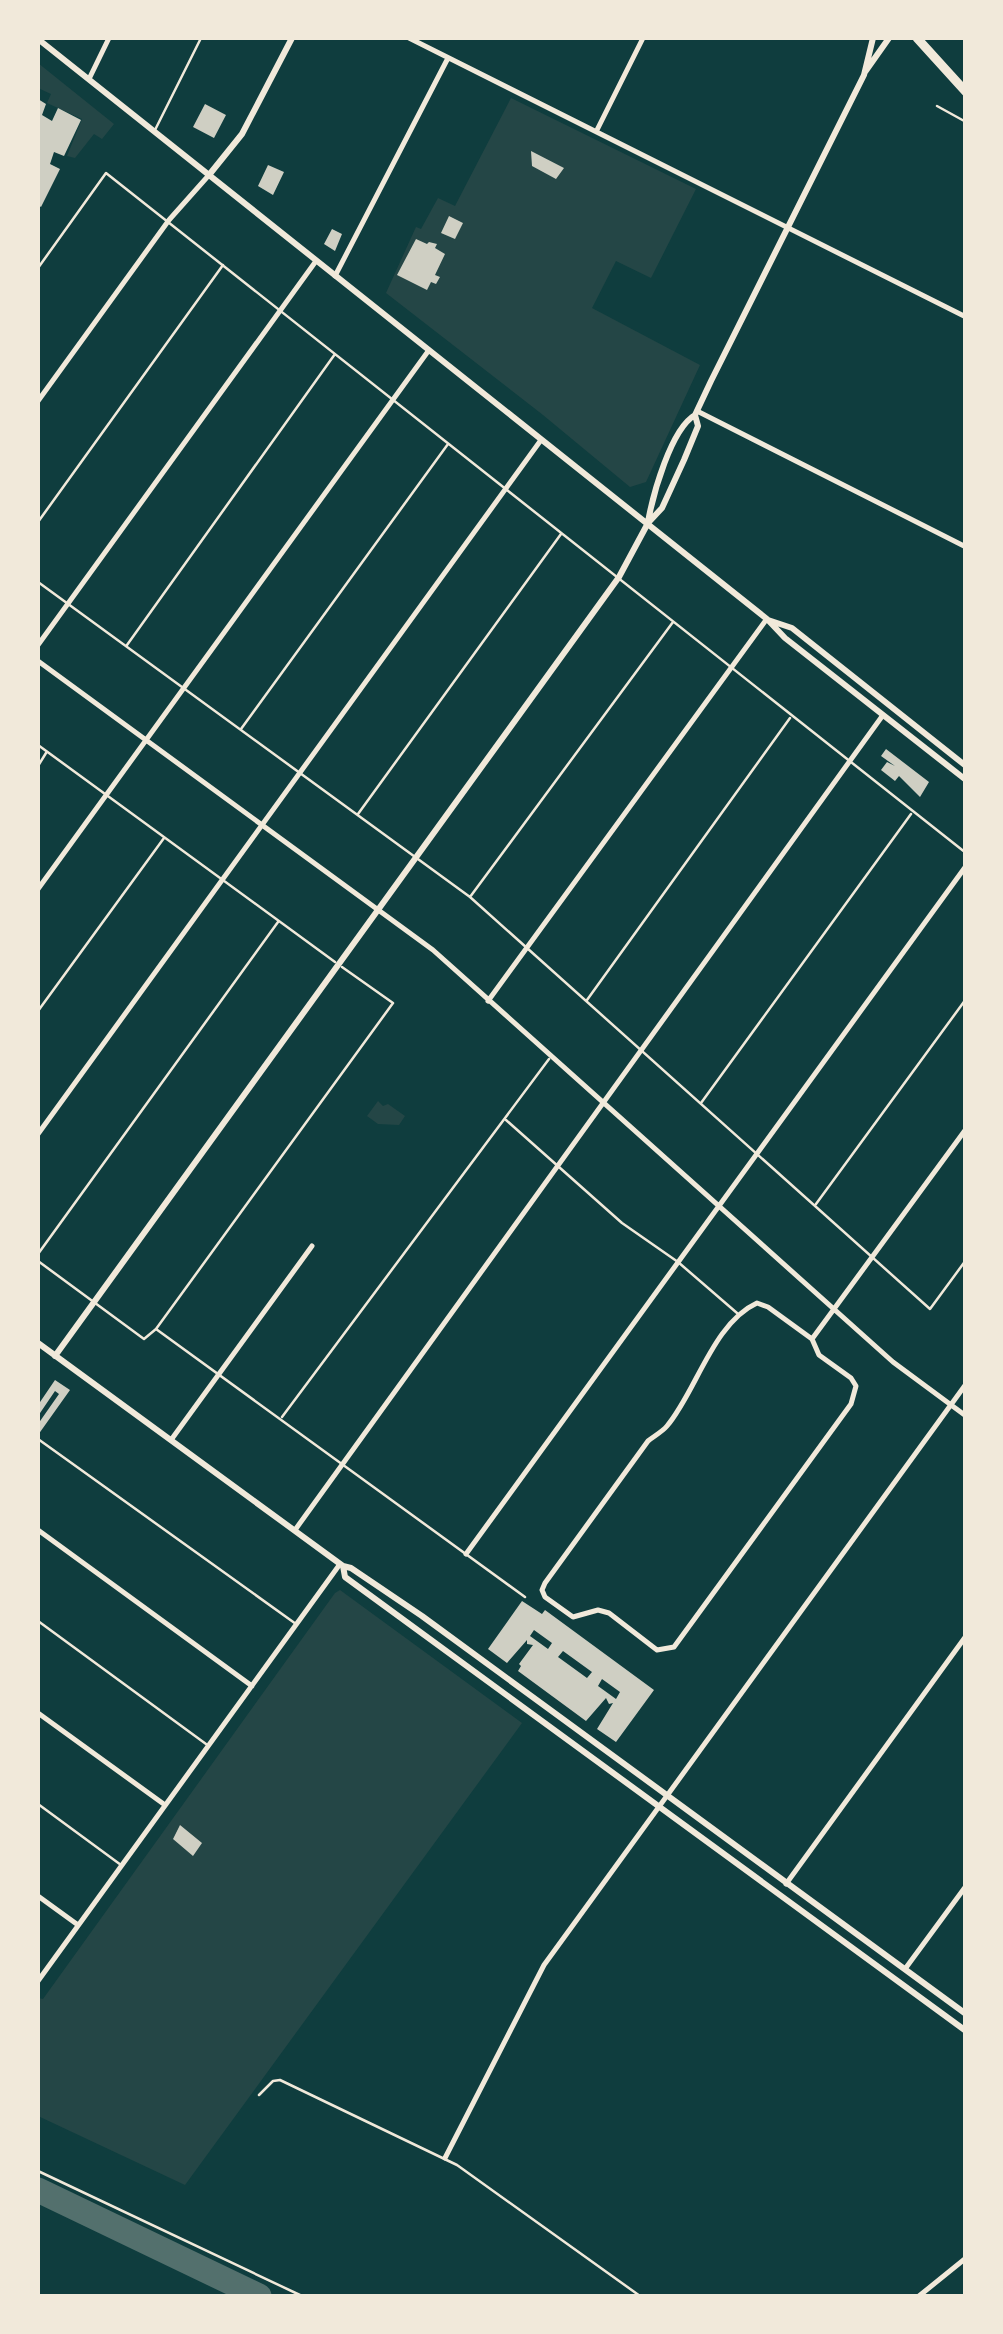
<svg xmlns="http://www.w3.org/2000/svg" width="1003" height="2334" font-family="Cabin,sans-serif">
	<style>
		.green { fill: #244646 }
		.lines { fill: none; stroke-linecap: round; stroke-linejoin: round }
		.taxiway { stroke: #53706d; stroke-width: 25 }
		.building { fill: #cfcfc3; fill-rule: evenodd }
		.service { stroke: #f1e9da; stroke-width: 2.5 }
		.minor { stroke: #f1e9da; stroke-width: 5 }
		.tertiary { stroke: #f1e9da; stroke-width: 6 }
		.secondary { stroke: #f1e9da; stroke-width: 6 }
		.motorway { stroke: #f1e9da; stroke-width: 9 }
	</style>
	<rect width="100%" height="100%" fill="#0f3d3e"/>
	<path class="green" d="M38,63L114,124L102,139L94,134L75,158L67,156L82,119L47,103L51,94L38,88Z
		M511,98L696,189L651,278L616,261L592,308L700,365L646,482L630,487L543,415L386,293L416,227L421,229L438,198L455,206Z
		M378,1101L383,1106L388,1104L405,1116L399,1125L378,1124L367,1116Z
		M340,1590L522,1723L185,2185L38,2116V1998L43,1999L335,1593Z"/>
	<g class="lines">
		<path class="taxiway" d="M38,2190L259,2296"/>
	</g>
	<path class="building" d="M38,99L46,104L42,115L52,121L58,108L81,120L64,156L54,152L50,164L60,169L41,207L38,205Z
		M205,104L226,115L214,138L193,127Z
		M531,151L564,168L556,179L532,166Z
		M268,165L284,172L273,195L258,186Z
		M449,216L463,223L455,239L441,233Z
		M332,229L342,234L335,251L324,244Z
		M416,239L427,244L429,242L437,244L435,248L445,254L435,275L440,277L436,284L431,282L427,290L397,275Z
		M886,749L929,782L920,797L899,776L895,781L881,770L887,762L895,766L881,756Z
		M55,1380L70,1390L38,1435V1424L59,1394L55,1391L38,1416V1405Z
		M522,1601L542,1614L545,1610L654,1690L616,1742L597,1729L613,1703L609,1704L606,1698L586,1721L518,1671L521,1666L519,1664L533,1645L527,1644V1640L507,1663L488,1649ZM534,1630L552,1643L548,1649L530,1636ZM563,1651L592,1672L587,1678L558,1657ZM602,1679L620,1692L616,1699L598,1686Z
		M180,1825L202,1843L193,1856L173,1839Z"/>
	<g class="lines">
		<path class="service" d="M937,106L966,122
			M155,130L201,38
			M38,268L106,173L966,853
			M38,522L223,265
			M38,582L470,897L930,1309L966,1260
			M127,645L335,354
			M241,729L448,444
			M38,745L335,962
			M38,766L46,753
			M358,814L561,534
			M470,897L673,622
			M587,1000L790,718
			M38,1011L164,838
			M701,1103L911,814
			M506,1120L622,1223L678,1262L737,1313
			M816,1204L966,999
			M38,1254L278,922
			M38,1261L144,1339L156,1329L525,1597
			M156,1329L393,1003L342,967
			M282,1417L549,1059
			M38,1439L296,1624
			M38,1621L206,1744
			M38,1804L121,1865
			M259,2095L273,2081L280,2080L457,2165L640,2296
			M38,2171L302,2296"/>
		<path class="minor" d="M409,38L966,317
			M89,79L109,38
			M597,130L643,38
			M335,276L448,58
			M38,401L169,220L209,175
			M697,411L966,547
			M38,645L316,261
			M38,661L433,950L893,1362L966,1416
			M38,889L429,350
			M488,1001L766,620
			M38,1134L541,440
			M757,1303L768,1307L812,1339L819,1355L851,1378L856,1386L851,1404L674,1647L657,1650L609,1613L598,1610L573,1617L545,1597L542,1590L545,1583L648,1441C654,1436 662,1432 667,1426C696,1392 713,1323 757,1303Z
			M812,1339L966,1129
			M171,1440L312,1246
			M38,1530L252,1686
			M295,1530L883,715
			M466,1554L966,866
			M38,1713L165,1805
			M786,1884L966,1636
			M38,1896L78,1925
			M905,1969L966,1886
			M38,1981L340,1564
			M445,2158L544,1965L966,1384
			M919,2296L966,2258"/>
		<path class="tertiary" d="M38,1343L343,1566L351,1568L422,1616L966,2014
			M55,1356L619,577L648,523
			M343,1566L345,1577L966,2031"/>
		<path class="secondary" d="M38,39L767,619L785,638L966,780
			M865,72L889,38
			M209,175L242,134L292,38
			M648,522C653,494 671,429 695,415
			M648,523L662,508L684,460L698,426L695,415L711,381L864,75L873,38
			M768,620L792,628L966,766"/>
		<path class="motorway" d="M917,38L966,92"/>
	</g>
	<rect width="1003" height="2334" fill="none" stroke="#f1e9da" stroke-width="80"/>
</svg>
